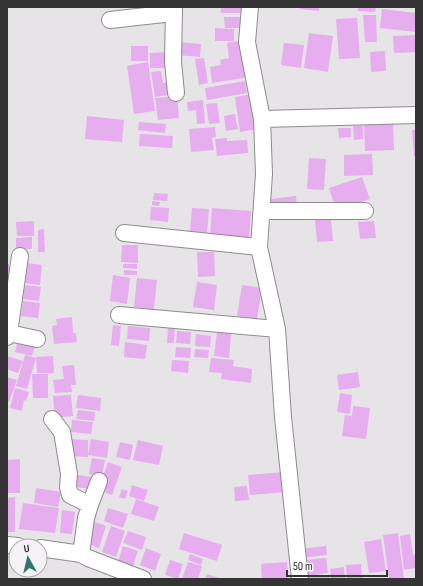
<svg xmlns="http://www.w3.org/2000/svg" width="423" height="586" font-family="'Sofia Sans Condensed',sans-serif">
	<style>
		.building { fill: #e6adef }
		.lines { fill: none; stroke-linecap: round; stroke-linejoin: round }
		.street-casing { stroke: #8d8b8e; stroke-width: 18 }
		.street { stroke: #fff; stroke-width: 16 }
	</style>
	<rect width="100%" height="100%" fill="#e7e4e7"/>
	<path class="building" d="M221,7H242V13H221Z
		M300,7H319V11L300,9Z
		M358,7H376L375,12L358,11Z
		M382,9L416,13V32L380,28Z
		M363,15H376L377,42H365Z
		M224,17H243V28H225Z
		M357,18L360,58L339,59L336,19Z
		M215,28L234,29V41H215Z
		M309,33L333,36L328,72L304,68Z
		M416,35V52L394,53L393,36Z
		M243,40L249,77L212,83L210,67L221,65L220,60L229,58L227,43Z
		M178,42L201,44L200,57L177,55Z
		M284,43L304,45L301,68L281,65Z
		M131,46H148V61H131Z
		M385,51L386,71L371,72L370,52Z
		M166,52L167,68H150V53Z
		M204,58L208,83L199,85L195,59Z
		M148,62L155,111L134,114L127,66Z
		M161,71L163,83L172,82L174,94L155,97L151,72Z
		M245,81L247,93L207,100L205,88Z
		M252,94L258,129L240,132L235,97Z
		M177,96L179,118L158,120L155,98Z
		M203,100L205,123L197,124L196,110L188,111L187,102Z
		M217,103L220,123L209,124L206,104Z
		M235,114L238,129L226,131L224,116Z
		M87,116L124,120L122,142L85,139Z
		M139,122L166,124L165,133L138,130Z
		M393,123L394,150L365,151L364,124Z
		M353,126H363V139L354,140Z
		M215,127L216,137L212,138L214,150L191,152L189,129Z
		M338,128H351V137L339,138Z
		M412,130H416V156H414Z
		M140,134L173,136L172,148L139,146Z
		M227,138V141L247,140L248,153L217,156L215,139Z
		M372,154L373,175L344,176V155Z
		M309,158L326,159L324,190L307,189Z
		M362,177L370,199L336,210L329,188Z
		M154,193L168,194L167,201L153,200Z
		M296,196L297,208L271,211L270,199Z
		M152,201L160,202L159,206L152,205Z
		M151,207L169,208L168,222L150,220Z
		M192,208L209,209L207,233L190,231Z
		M212,208L251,211L249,239L210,236Z
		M331,219L333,241L317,242L315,220Z
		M34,221V236H17L16,222Z
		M374,221L376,238L360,239L358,222Z
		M44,229L45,252H38V230Z
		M32,237V249H16V238Z
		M122,245H138V263L121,262Z
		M197,252H214L215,276L198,277Z
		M27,263L42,265L40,285L25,283Z
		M7,264H9L10,286H7Z
		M123,264H137V269L123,268Z
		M124,270L137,271V275H124Z
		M113,275L130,278L127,304L110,301Z
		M137,278L157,280L154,309L134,307Z
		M197,282L217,285L214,310L193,307Z
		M25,285L41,287L39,301L23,299Z
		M242,285L262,288L257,319L237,316Z
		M23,301L40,303L38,318L21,316Z
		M72,317L73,333H76L77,342L54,344L52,326L57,325L56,319Z
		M168,324H175L174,343H167Z
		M113,325L121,326L119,346L111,345Z
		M128,326L150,328L149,341L127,339Z
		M177,331L191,332L190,344L176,343Z
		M217,332L231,334L229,358L214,356Z
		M196,334L211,336L210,347L195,346Z
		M18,340L35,345L32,356L15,352Z
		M125,342L147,345L145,359L124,357Z
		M176,347L191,348L190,358L175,357Z
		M195,349L209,350L208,358L194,357Z
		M25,355L36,358L27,389L16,386Z
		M7,356L23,361L18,373L7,369Z
		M53,356L54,373H37L36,357Z
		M211,358L234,360L233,366L252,369L251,383L221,379L222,373L209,372Z
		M172,360L189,361L188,373L171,371Z
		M74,365L76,385H71L72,392L55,393L53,380L64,379L62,366Z
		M358,372L360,387L339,390L337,375Z
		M32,374H48V398H33Z
		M7,377L17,380L9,402L7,401Z
		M15,388L29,392L26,401L24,400L22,411L10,408Z
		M340,393L352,395L350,414L337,412Z
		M71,395L73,416L55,418L53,396Z
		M78,395L101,398L100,411L76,408Z
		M353,406L370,408L366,439L342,436L345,415L352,416Z
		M78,410L95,412L94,421L76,419Z
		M72,420L93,422L91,434L71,432Z
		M67,439L88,440V457L67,456Z
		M91,439L109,442L107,458L88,455Z
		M138,440L163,446L159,465L133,460Z
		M120,442L133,445L130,460L116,457Z
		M92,458L105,460L102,476L89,474Z
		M20,459V493H7V460Z
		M108,462L122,467L112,495L98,490Z
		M283,472L285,492L250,495L248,475Z
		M72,474L91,477L90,489L70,486Z
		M132,485L148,490L144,501L129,496Z
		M247,486L249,500L235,501L234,487Z
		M36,488L61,492L58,507L34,503Z
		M122,489L128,491L125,499L119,497Z
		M15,497V532H7V498Z
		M136,499L159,507L154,521L131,514Z
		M23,503L59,508L55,533L19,529Z
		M108,508L128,514L123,528L104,521Z
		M62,510L75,512L72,534L60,533Z
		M92,521L106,526L99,548L85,543Z
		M111,526L125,531L116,557L102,552Z
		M128,531L146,537L142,550L123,543Z
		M184,533L222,545L217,561L179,549Z
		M398,533L404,579H389L383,535Z
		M410,534L413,555L416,554V572L415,568L404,570L400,536Z
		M381,539L386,571L369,573L364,542Z
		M123,546L138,551L133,566L118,561Z
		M326,546L327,555L301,558L300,549Z
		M146,548L161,554L155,571L140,565Z
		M190,554L203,559L201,565L188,560Z
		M326,558L328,573L307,576L305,560Z
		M170,560L183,564L178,579L165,575Z
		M188,562L202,566L198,579H182Z
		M287,562L288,579H262L261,564Z
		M361,564L362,579H347L346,565Z
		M344,567L345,579H331L330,569Z
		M207,574L219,578L218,579H205Z
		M329,575V579H308L307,577Z"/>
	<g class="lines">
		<g class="street-casing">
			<path id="street" d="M173,7L174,9L173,62L176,93
				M250,7L247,42L262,119L264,174L259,247L277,329L283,417L300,579
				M110,20L164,14L174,9
				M262,119L416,115
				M262,211H365
				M124,233L259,247
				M119,315L277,329
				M9,333L20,256
				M7,337L9,333L37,339
				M52,419L62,432L69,474L68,487L70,495L90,505L86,518L81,554
				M90,505L99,481
				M7,545L18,546
				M40,548L81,554L88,558L143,579"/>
		</g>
		<use href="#street" class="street"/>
	</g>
	<rect width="423" height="586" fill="none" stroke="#353435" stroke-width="16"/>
	<g transform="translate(28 558) rotate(352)"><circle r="19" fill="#f4f2f4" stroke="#a8a6a8"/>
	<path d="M0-3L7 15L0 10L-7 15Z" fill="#2f766f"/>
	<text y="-6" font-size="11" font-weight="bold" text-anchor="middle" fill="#353435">U</text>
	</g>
	<path d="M287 570v6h100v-6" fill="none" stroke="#353435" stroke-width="2"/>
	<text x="293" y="570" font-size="12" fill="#353435" stroke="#f4f2f4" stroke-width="3" paint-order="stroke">50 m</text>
</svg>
